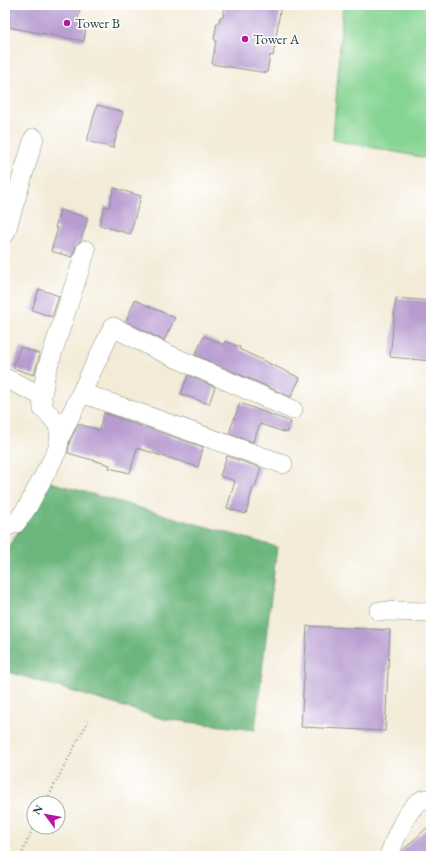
<svg xmlns="http://www.w3.org/2000/svg" width="436" height="861" font-family="'EB Garamond',serif">
	<style>
		.green { fill: #86d493; stroke: #528864 }
		.forest { fill: #6cb67d; stroke: #467a58 }
		.building { fill: #b89cd0 }
		.lines { fill: none; stroke-linecap: round; stroke-linejoin: round }
		.minor-casing { stroke: #899486; stroke-width: 20 }
		.path { stroke: #899486; stroke-width: 2.5; stroke-dasharray: 1 3; stroke-linecap: butt }
		.minor { stroke: #fff; stroke-width: 19 }
		.poi-dot { fill: #b5179e; stroke: #fff; stroke-width: 1.5 }
		.labels { text-anchor: middle; stroke-width: 3; stroke-linejoin: round; paint-order: stroke }
		.poi-label { font-size: 14px; fill: #1f3d34; stroke: #fff; text-anchor: start }
	</style>
	<rect width="100%" height="100%" fill="#fff"/>
	<filter id="ink" filterUnits="userSpaceOnUse"><feTurbulence type="fractalNoise" baseFrequency=".025" numOctaves="2"/><feDisplacementMap in="SourceGraphic" scale="8" xChannelSelector="R" yChannelSelector="G"/><feConvolveMatrix kernelMatrix="1 2 1 2 8 2 1 2 1" color-interpolation-filters="sRGB"/></filter>
	<filter id="wash" filterUnits="userSpaceOnUse"><feTurbulence type="fractalNoise" baseFrequency=".012" numOctaves="4" result="noise"/><feDisplacementMap in="SourceGraphic" scale="16" xChannelSelector="R" yChannelSelector="G"/><feGaussianBlur stdDeviation="0.9" result="paint"/><feColorMatrix in="noise" values="0 0 0 0 0 0 0 0 0 0 0 0 0 0 0 0 0 1.4 0 .05"/><feComposite in="paint" operator="in"/></filter>
	<g filter="url(#wash)">
		<rect width="100%" height="100%" fill="#f3ebd7"/>
		<path class="green" d="M343,5H431V159L333,140Z"/>
		<path class="forest" d="M50,482L277,547L255,730L164,719L5,671V552Z"/>
		<g id="blocks">
			<path class="building" d="M12,5H81L78,19L85,21L84,28H86L84,41L7,27Z
				M225,5H281L273,56L270,55L267,73L212,64L216,40L214,39L217,23H219L220,17H223Z
				M97,105L123,112L113,148L87,141Z
				M114,188L141,196L130,234L99,225L105,206L109,207Z
				M60,210L88,218L81,240L76,246L72,257L51,251L58,228H55Z
				M39,289L59,296L52,317L32,310Z
				M396,298L431,301V361L390,357Z
				M135,300L175,318L164,341L126,321Z
				M204,336L224,345L225,341L240,347L239,349L300,378L291,397L195,355Z
				M20,347L40,354L34,375L13,368Z
				M188,375L215,387L209,404L181,394Z
				M240,403L291,422L287,433L260,424L253,442L229,433Z
				M104,413L203,447L198,467L137,448L130,473L109,468L110,465L68,453L70,441L78,424L99,430Z
				M227,456L261,468L255,487H253L246,514L227,508L235,481L220,476Z
				M307,626L390,630L385,731L301,727Z
				M431,824V856H401L403,850Z"/>
		</g>
	</g>
	<g filter="url(#ink)">
		<use href="#blocks" fill-opacity="0" stroke="#899486" stroke-width="1"/>
		<g class="lines">
			<g class="minor-casing">
				<path id="minor" d="M5,234L34,138
					M5,378L42,396
					M82,393L283,464
					M60,437L113,327L158,350L293,410
					M5,527L16,523L28,506L57,451L60,437L58,425L50,415L43,409L42,396L46,372L86,250
					M379,611L431,612
					M389,856C394,841 407,807 422,800C424,799 428,799 431,799"/>
			</g>
			<path class="path" d="M45,803L88,721
				M21,856L34,825"/>
			<use href="#minor" class="minor"/>
		</g>
	</g>
	<g class="poi-dot">
		<circle cx="67" cy="23" r="4"/>
		<circle cx="245" cy="39" r="4"/>
	</g>
	<g class="labels">
		<g class="poi-label">
			<text x="75" y="28">Tower B</text>
			<text x="253" y="44">Tower A</text>
		</g>
	</g>
	<rect width="436" height="861" fill="none" stroke="#fff" stroke-width="20"/>
	<g transform="translate(46 815) rotate(302)"><circle r="19" fill="#ffffff" stroke="#a5b1ae"/>
	<path d="M0-3L7 15L0 10L-7 15Z" fill="#b5179e"/>
	<text y="-6" font-size="11" font-weight="bold" text-anchor="middle" fill="#1f3d34">N</text>
	</g>
</svg>
